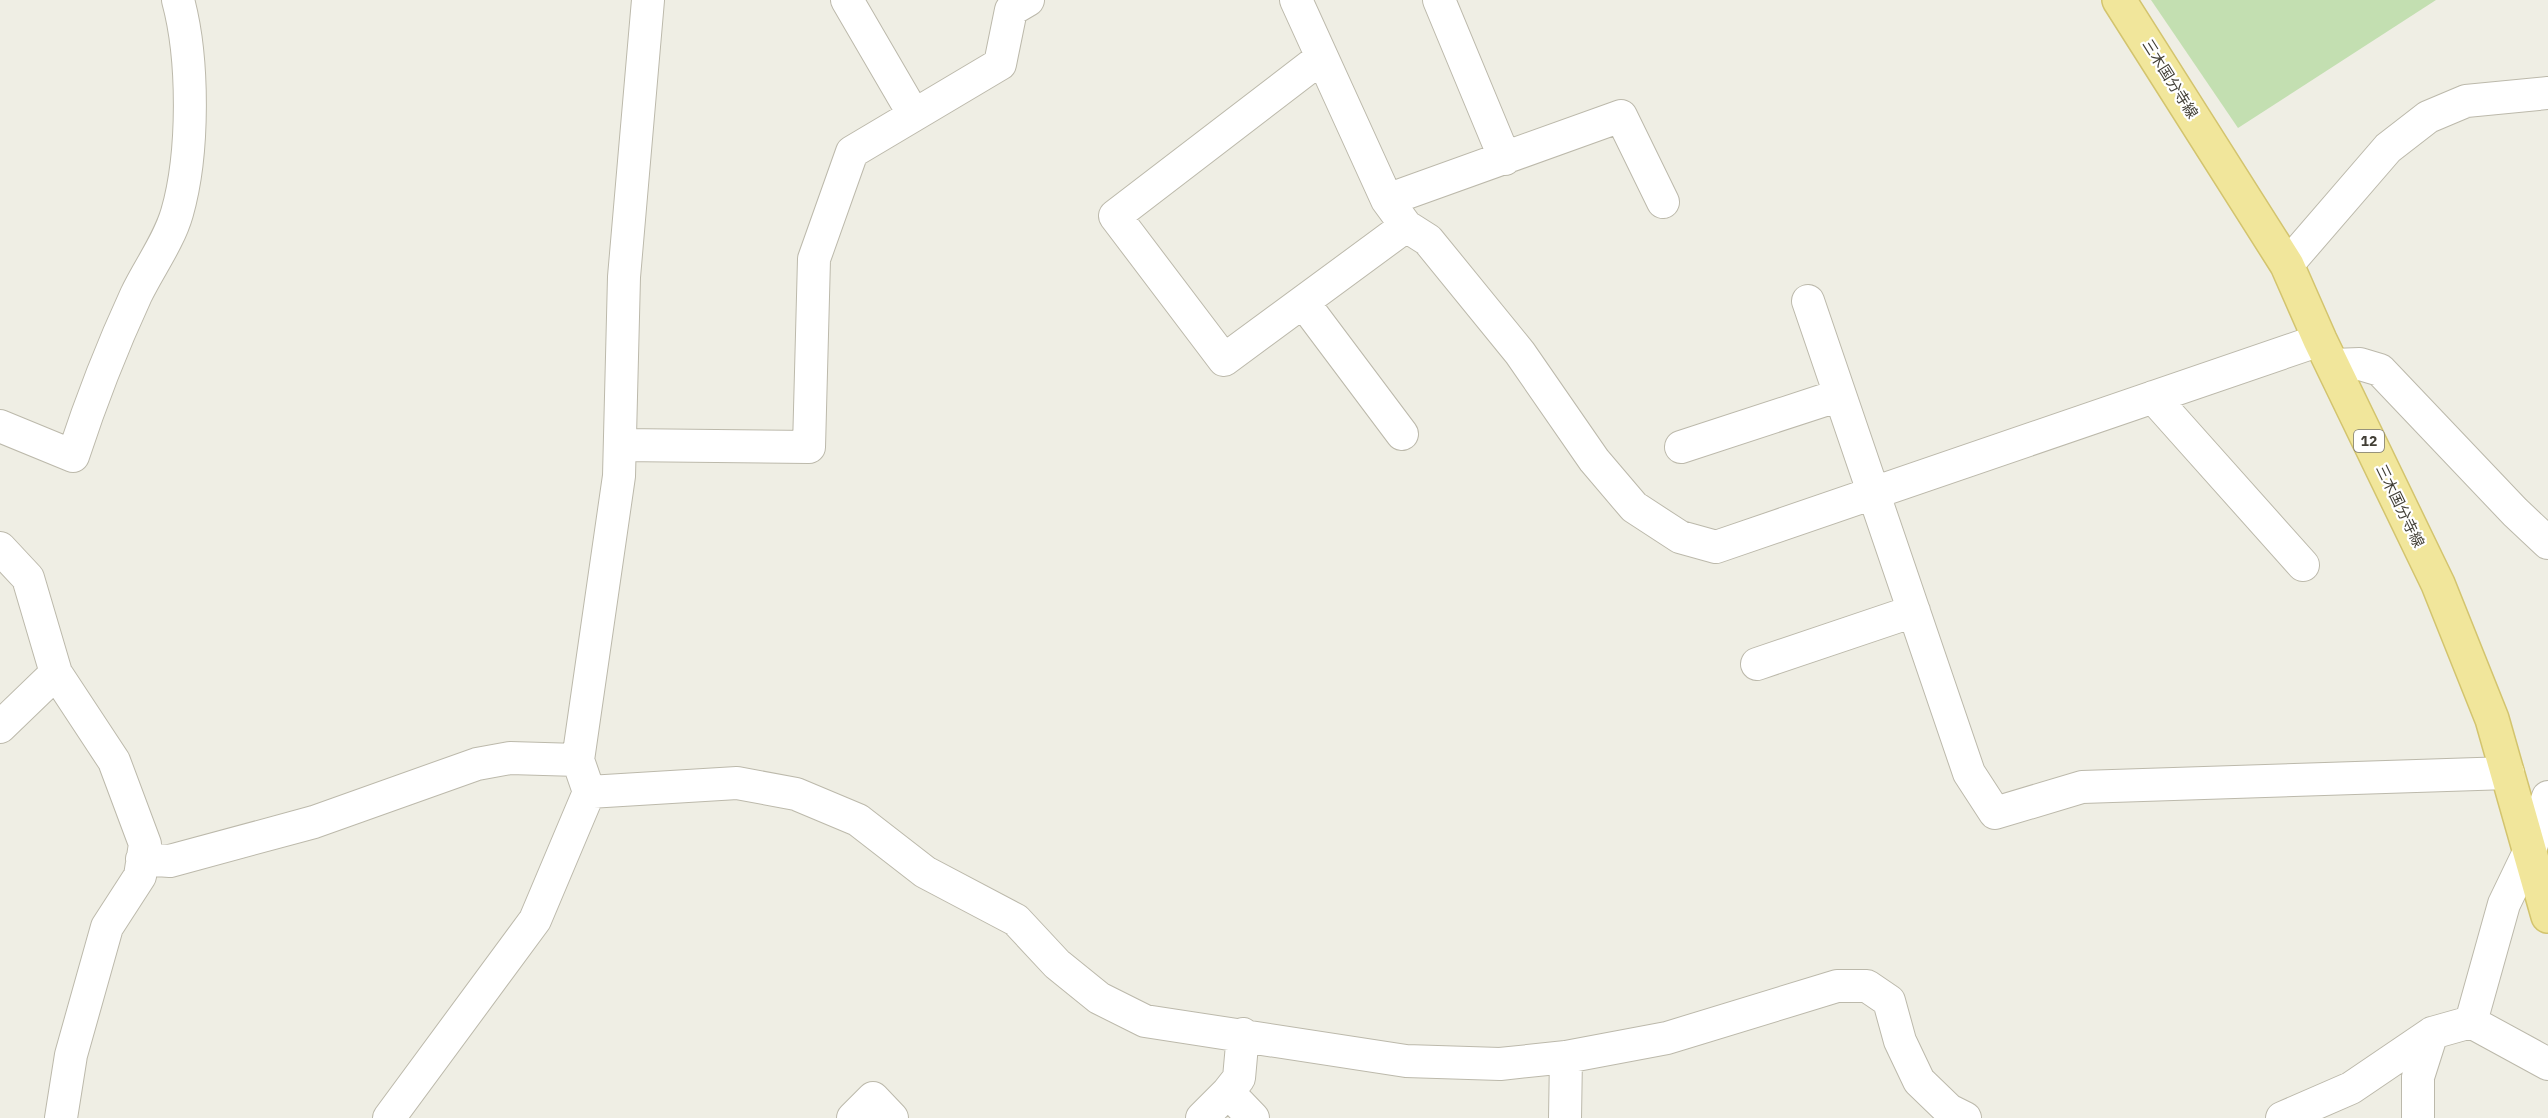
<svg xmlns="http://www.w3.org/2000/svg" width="2548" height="1118" font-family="'IBM Plex Sans','Noto Sans JP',sans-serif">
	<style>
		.green { fill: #c3dfb1 }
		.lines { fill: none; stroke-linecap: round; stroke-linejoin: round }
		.minor-casing { stroke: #bcb9ab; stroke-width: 34 }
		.primary-casing { stroke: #d3c46e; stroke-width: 36 }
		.minor { stroke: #fff; stroke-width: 32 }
		.primary { stroke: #f1e69b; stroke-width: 33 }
		.labels { text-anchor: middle; stroke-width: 4.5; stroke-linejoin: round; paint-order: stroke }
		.shield { fill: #fff; stroke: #7a7872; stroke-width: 1.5 }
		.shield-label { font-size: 14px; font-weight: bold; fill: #413e35 }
		.street-label { font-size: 15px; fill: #413e35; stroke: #fff }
	</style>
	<rect width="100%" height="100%" fill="#efeee4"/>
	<path class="green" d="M2151,0H2436L2238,128Z"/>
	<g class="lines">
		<g class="minor-casing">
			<path id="minor" d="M847,0L914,115
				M1296,0L1387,200L1406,226L1224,360L1115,216L1321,58
				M1439,0L1505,159
				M1387,200L1621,116L1663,202
				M1406,226L1428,240L1520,353L1594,460L1634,507L1680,537L1716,547L2320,340
				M2287,265L2388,148L2428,117L2466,101L2548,93
				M1808,301L1969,773L1995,813L2082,787L2508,773
				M1303,302L1402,434
				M2333,365L2360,364L2380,370L2515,512L2548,543
				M2153,397L2303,565
				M0,426L73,456C91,401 112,347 136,295C149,268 169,241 177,213C194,154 194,59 178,0
				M620,445L809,447L814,259L852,152L1000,64L1011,10L1028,0
				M1681,447L1840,395
				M0,548L28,578L56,673L114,761L145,844L140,876L107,927L71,1055L61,1118
				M1757,664L1914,611
				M0,727L56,673
				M589,792L737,783L796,794L858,820L925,872L1016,920L1057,964L1099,998L1145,1021L1406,1061L1500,1064L1566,1057L1667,1038L1837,986H1867L1889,1001L1900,1041L1919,1081L1949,1110L1965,1118
				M142,859L170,861L314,822L477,764L510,758L578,760
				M2471,1022L2548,1064
				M1228,1092L1239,1078L1243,1034
				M389,1118L535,920L589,792L578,760L619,476L624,277L648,0
				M853,1118L873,1098L892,1118
				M1202,1118L1228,1092L1253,1118
				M1565,1118L1566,1057
				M2282,1118L2351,1088L2432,1033
				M2418,1118V1077L2432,1033L2471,1022L2504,904L2530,850L2548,797"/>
		</g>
		<g class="primary-casing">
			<path id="primary" d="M2119,0L2287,265L2320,340L2438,584L2492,719L2548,916"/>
		</g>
		<use href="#minor" class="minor"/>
		<use href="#primary" class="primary"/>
	</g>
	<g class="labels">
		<rect class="shield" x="2354" y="430" width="30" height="22" rx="4.5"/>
		<g class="shield-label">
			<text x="2369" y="446">12</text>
		</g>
		<g class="street-label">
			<text transform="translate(2170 79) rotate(58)" y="5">三木国分寺線</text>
			<text transform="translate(2400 506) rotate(64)" y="5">三木国分寺線</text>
		</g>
	</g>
</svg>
